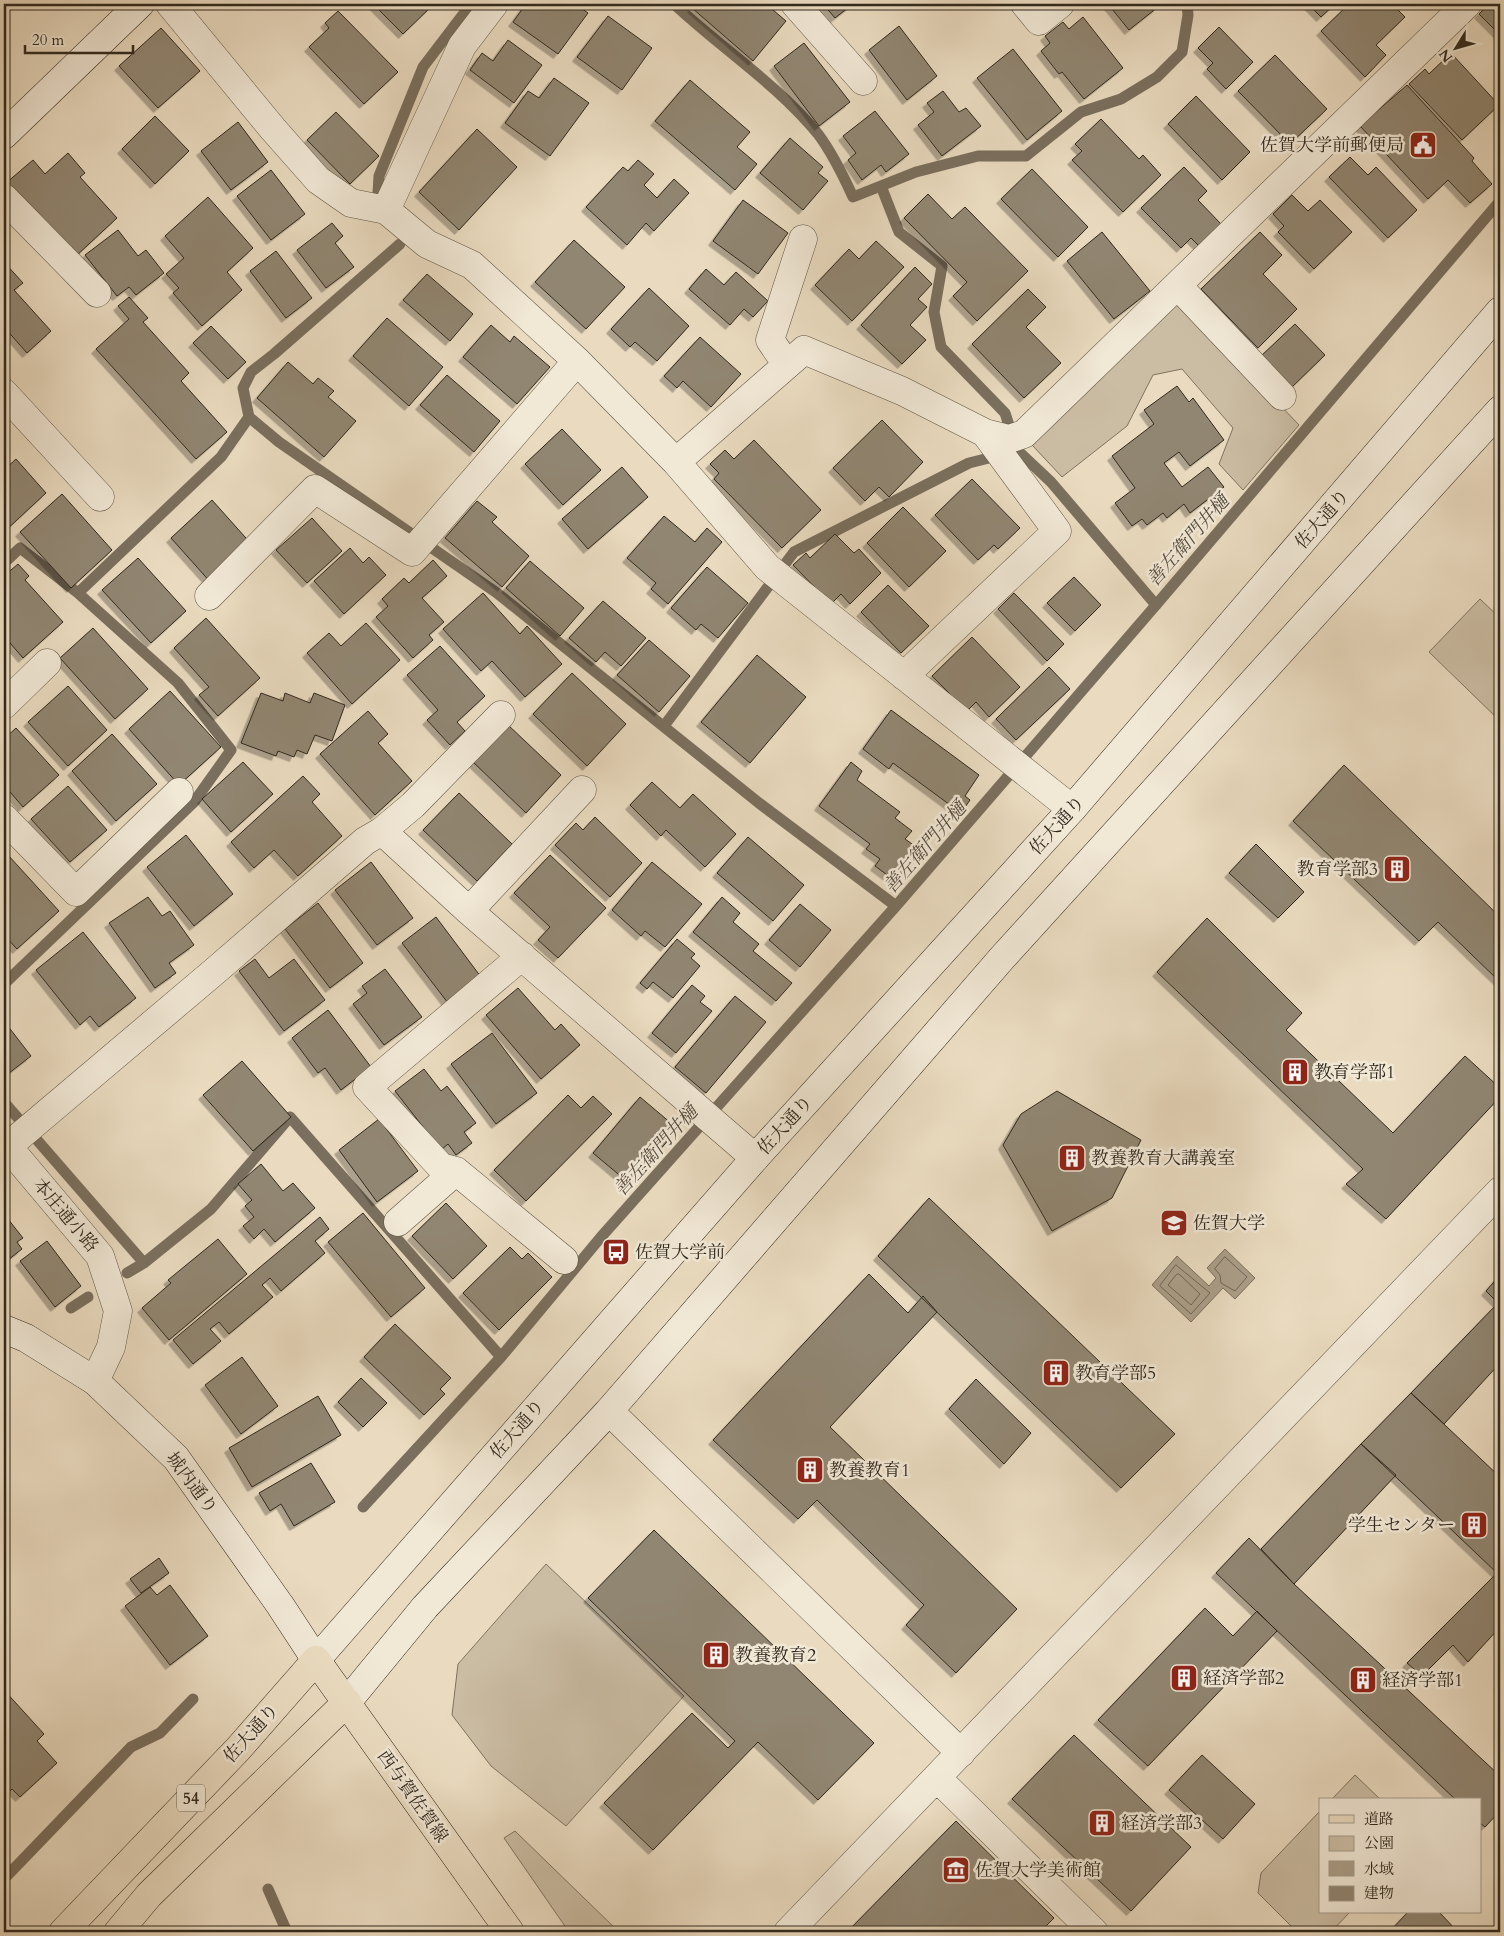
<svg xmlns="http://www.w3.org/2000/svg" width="1504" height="1936" font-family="Cardo,'Noto Serif JP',serif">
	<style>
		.green { fill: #cbbda4; stroke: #7e7361 }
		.water { fill: #ab9e89; stroke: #7a6f5e }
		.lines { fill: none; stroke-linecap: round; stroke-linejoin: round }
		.shore { stroke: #6e6454; stroke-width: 1 }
		.stream { stroke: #7a6f5e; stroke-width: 11 }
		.building { fill: #918672; stroke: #31291e; filter: url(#shadow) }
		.street-casing { stroke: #5f5646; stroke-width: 29 }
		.secondary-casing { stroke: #31291e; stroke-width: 29 }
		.primary-casing { stroke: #31291e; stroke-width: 29 }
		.street { stroke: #f1e8d6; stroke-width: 28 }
		.secondary { stroke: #f1e8d6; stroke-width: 28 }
		.primary { stroke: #eadbc0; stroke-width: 28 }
		.labels { text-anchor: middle; stroke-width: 5; stroke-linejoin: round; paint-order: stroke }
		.shield { fill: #f1e8d6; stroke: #6b6255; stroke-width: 1 }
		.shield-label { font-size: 16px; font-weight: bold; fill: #31291e }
		.poi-label { font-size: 18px; fill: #31291e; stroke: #f1e8d6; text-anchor: start }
		.street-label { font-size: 18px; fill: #31291e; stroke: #f1e8d6 }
		.water-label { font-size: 19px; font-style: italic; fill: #564c3e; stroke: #f1e8d6 }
	</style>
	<defs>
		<filter id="shadow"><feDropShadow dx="-4.5" dy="4.5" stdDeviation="0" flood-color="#0004"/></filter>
	</defs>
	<rect width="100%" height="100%" fill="#eadbc0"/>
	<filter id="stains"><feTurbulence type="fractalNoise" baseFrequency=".004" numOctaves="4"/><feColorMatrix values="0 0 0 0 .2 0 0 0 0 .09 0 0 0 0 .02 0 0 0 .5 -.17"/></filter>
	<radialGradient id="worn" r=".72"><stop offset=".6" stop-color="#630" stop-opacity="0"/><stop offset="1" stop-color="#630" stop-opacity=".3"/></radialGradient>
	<path class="green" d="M1180,300L1299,425L1243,490L1219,464L1233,428L1182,369L1153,375L1127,426L1062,477L1032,445Z
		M1480,599L1500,618V721L1429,652Z
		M546,1564L684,1696L566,1826L491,1766L452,1715L458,1664Z
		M1355,1775L1381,1800H1331Z
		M1320,1811V1912H1350L1331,1932H1297L1258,1893L1261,1873Z
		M515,1831L619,1932H569L504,1838Z"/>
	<path class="water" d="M1225,1249L1255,1278L1235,1299L1223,1288L1191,1322L1152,1285L1177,1256L1209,1286L1216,1278L1207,1268Z"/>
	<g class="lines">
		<path class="shore" d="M1225,1257L1247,1277L1235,1291L1221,1283L1220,1275L1215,1269Z
			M1176,1265L1210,1293L1191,1314L1160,1286Z
			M1179,1274L1200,1294L1191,1305L1168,1285L1176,1275Z"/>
		<path class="stream" d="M674,4C721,48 777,84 818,134C833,154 843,175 853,197L916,172L978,156H1026L1081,112L1121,99L1157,77L1182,52L1188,15L1187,4
			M881,186L899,232L942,266L934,312L941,347L1005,413L1017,450L1051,482L1156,605
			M378,193L379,176L423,67L471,4
			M400,244L274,354L251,372L243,388L249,417L279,442L497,593L759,803L896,906
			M4,563L20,548L78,593L178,683L231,750L194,802L4,984
			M78,593L221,457L249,417
			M664,726L794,552L969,463L1001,455
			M4,1102L144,1263
			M127,1273L144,1263L211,1209L290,1117L501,1357
			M71,1308L88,1297
			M363,1507L501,1357L601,1237L896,906L1156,605L1500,201
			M4,1879L131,1747L160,1733L193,1699
			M268,1889L287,1932"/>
	</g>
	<path class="building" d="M373,4H434L403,34Z
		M526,4H575L588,13L558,54L513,22Z
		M695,4H766L786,21L753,61L692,8Z
		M823,4H853L835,18Z
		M1108,4H1155L1158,7L1129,30Z
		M1308,4H1335L1321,17Z
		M1349,4H1392L1405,17L1376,45L1386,55L1365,77L1321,31Z
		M1489,4L1497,11L1500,7V35L1479,14Z
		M338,11L398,72L364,104L309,47L329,28L325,23Z
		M608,16L652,48L622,90L577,57Z
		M1083,17L1123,68L1084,99L1062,72L1059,74L1041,51L1050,43L1045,36L1063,22L1069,29Z
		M899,26L937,76L907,100L869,50Z
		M1219,27L1253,62L1226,89L1207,69L1213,63L1198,48Z
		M161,28L200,71L158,108L119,66Z
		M508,40L542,65L514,103L470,70L482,53L493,61Z
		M804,43L850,102L819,126L774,66Z
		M1013,49L1062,111L1027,140L977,78Z
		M1451,53L1499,105L1462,140L1409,84L1425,69L1429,74Z
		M1275,55L1327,109L1290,144L1238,91Z
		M554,78L589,103L550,156L505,123L528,91L539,98Z
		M690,80L750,132L737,147L757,164L735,190L655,121Z
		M1407,85L1474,158L1472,161L1492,184L1470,203L1448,180L1428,199L1360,126Z
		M943,91L959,112L966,108L981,126L942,156L918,125L934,112L927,103Z
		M1196,96L1250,152L1222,180L1168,124Z
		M875,111L909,154L886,172L881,165L862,180L848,160L856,153L843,136Z
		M336,112L379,156L350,184L307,140Z
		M155,116L189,151L155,184L122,149Z
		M1101,119L1139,159L1143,155L1161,175L1123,212L1072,160L1082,151L1075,144Z
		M238,122L268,162L231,190L201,151Z
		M477,129L517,167L459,230L419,192Z
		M790,138L823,167L818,173L828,181L803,210L760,173Z
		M68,153L85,173L80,177L117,218L76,256L6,183L33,160L45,174Z
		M1350,157L1368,175L1376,167L1417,210L1388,238L1329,177Z
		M638,160L654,174L644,185L657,198L674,179L689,193L654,231L646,223L627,245L586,207L623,167L628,171Z
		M1184,167L1207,191L1198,200L1221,224L1199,246L1191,238L1181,248L1141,208Z
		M1032,169L1088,227L1058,257L1001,199Z
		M271,170L305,214L271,240L237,196Z
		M928,194L952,219L965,207L1028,271L977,321L953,296L967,282L904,218Z
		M1292,195L1308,211L1320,200L1352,232L1314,269L1278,232L1284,226L1273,214Z
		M208,197L253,248L227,272L242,290L202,326L173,293L179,288L166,274L184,258L165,236Z
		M743,200L788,233L758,274L713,241Z
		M332,223L343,236L335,243L354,267L326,288L297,250Z
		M118,230L138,256L146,250L164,273L136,295L129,287L117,296L85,255Z
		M1102,232L1150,291L1114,319L1067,261Z
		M1260,232L1282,255L1263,274L1297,309L1258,348L1201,289Z
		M574,240L625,287L586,329L535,282Z
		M876,241L904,267L852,321L815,285L849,249L859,259Z
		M276,251L312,298L286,318L250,271Z
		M4,262L23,283L14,290L51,331L27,353L4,327Z
		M915,267L932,284L918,299L927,307L910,325L926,340L902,364L861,325Z
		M706,269L724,285L736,272L768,301L753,317L744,309L730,325L689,289Z
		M427,274L473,314L450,341L403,300Z
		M649,288L689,326L657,361L635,342L630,347L611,329Z
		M1028,289L1046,307L1026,327L1061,363L1024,398L972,344Z
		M129,297L148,318L143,322L189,373L181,381L227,432L196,459L96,349L129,319L118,306Z
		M387,318L443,367L409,406L353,356Z
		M1295,324L1325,355L1290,389L1260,357Z
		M491,325L510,342L514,336L550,367L517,404L463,357Z
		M211,326L246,362L228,379L193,343Z
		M700,337L741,374L711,407L683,381L677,388L664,376Z
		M288,362L313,384L318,378L334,391L328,397L356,421L324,457L257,398Z
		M447,375L500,421L474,452L420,405Z
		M1177,386L1189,402L1193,398L1224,440L1190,466L1179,452L1164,463L1182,487L1208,467L1224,487L1190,513L1184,504L1167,518L1163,513L1147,525L1142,519L1132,526L1115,503L1135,488L1112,456L1154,424L1144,410Z
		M882,420L923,462L889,497L879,487L865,501L833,468Z
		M562,429L601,470L563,505L525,464Z
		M754,440L821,510L782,548L714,479L719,473L710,464L725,450L734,459Z
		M16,459L46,493L4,532V470Z
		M622,467L648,497L588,549L562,519Z
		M972,479L1020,528L998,549L994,545L978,560L935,515Z
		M62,494L112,550L71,588L20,532Z
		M212,500L262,556L221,594L171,538Z
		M477,501L497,517L492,522L529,556L502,587L445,538Z
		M903,507L946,551L909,587L867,543Z
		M664,516L695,542L707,528L722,542L668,604L651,589L656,583L627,558Z
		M312,518L342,551L307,583L276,550Z
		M835,534L854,553L859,549L881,573L850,604L841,594L831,604L793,565L806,553L810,558Z
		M350,548L363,563L369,557L386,575L344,614L314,581Z
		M138,558L186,611L151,643L102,590Z
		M433,560L447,576L422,598L444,622L429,635L433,640L413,658L376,617L388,606L382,599L404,578L409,583Z
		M530,561L584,608L560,636L506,588Z
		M18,564L29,576L25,580L63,622L23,658L4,636V576Z
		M707,567L748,603L718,638L701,624L696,630L671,608Z
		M1074,577L1101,605L1075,631L1047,603Z
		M888,585L929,626L901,653L861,612Z
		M483,593L520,634L527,626L562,664L525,697L492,661L481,671L443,629Z
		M1014,593L1064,644L1047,661L998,609Z
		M603,601L646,638L621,666L605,652L596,662L569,638Z
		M206,618L260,678L218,716L199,695L209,687L174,648Z
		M366,623L400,660L352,704L307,653L329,633L341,646Z
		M93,628L148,689L115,719L60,658Z
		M972,637L1020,687L989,717L976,702L967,711L932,676Z
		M649,640L690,676L659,712L617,675Z
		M440,646L485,696L457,722L465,731L450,745L427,720L438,710L407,675Z
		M757,655L806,697L750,763L701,722Z
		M1049,667L1070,689L1016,740L996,719Z
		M572,673L626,724L587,766L533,714Z
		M68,686L107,730L68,766L28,722Z
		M170,691L221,747L179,785L129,729Z
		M261,693L283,701L285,693L310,703L314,693L345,705L332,741L315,735L307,754L297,750L294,757L278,751L276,756L241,743Z
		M891,710L979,775L965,796L970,800L961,813L893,763L889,769L863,749Z
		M368,711L388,734L378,743L412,781L375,815L320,754Z
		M507,724L561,775L526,813L472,761Z
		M16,728L59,775L23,807L4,785V739Z
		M112,734L157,784L116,821L72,771Z
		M243,762L273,794L231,832L202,799Z
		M851,762L862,771L857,780L900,812L895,818L912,831L905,839L922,851L898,883L875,866L880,859L866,849L870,844L819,806Z
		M1344,765L1500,917V982L1438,922L1419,941L1293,821Z
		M303,776L320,794L312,802L342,836L298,876L274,850L254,868L231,842Z
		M652,782L680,808L693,794L736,834L705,867L666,830L661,836L630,805Z
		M68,786L107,830L70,862L31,819Z
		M459,793L512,844L477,881L423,830Z
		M595,817L642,863L610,897L555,845L576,823L583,830Z
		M186,835L233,894L194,926L147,867Z
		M748,837L804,885L773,921L717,873Z
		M1256,844L1304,892L1278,918L1229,873Z
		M8,855L59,911L17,949L4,935V859Z
		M550,855L606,908L558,958L538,940L550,927L514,893Z
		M371,862L413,918L377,945L335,890Z
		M652,862L702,904L665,947L645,931L641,936L612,910Z
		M148,897L162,916L170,911L194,945L169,963L176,973L155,988L109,923Z
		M722,897L740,913L733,922L759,944L753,951L792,983L776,1001L693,932Z
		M318,903L363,963L330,988L285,929Z
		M800,904L831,930L800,967L769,940Z
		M436,917L481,977L448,1003L402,943Z
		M1207,918L1302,1013L1286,1030L1393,1133L1465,1056L1500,1088V1097L1386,1219L1346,1184L1363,1169L1157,972Z
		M83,932L136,998L99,1027L90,1016L80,1025L36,970Z
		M677,939L695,954L691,958L700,966L673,998L653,982L647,989L640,983Z
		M255,959L269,978L294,959L325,1000L284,1031L239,971Z
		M385,969L422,1017L384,1045L353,1004L367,993L362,986Z
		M692,985L705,996L700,1002L712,1011L676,1053L652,1033Z
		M518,988L555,1030L561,1024L580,1045L541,1079L486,1015Z
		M735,996L766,1022L706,1093L675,1067Z
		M328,1010L371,1067L341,1090L325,1068L318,1073L292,1038Z
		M4,1021L31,1056L4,1077Z
		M492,1033L537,1093L496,1124L451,1064Z
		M242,1061L291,1117L253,1151L203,1095Z
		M424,1069L441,1091L447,1086L476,1123L464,1132L472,1143L456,1155L448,1144L441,1150L395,1091Z
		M1057,1091L1141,1140L1112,1198L1052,1231L1003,1145L1021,1114Z
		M568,1095L581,1108L593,1096L612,1114L526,1201L494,1170Z
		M640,1097L678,1129L630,1184L593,1153Z
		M379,1119L418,1171L377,1202L339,1150Z
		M261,1164L283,1191L293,1183L315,1208L275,1242L264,1229L254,1239L243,1226L254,1217L245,1206L252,1200L238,1184Z
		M929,1198L1175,1434L1121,1488L878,1256Z
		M446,1203L487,1246L453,1279L412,1236Z
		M363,1213L425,1288L391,1317L328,1242Z
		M4,1214L23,1238L17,1242L22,1249L4,1263Z
		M320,1217L329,1229L315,1241L325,1253L281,1291L270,1278L262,1285L273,1297L229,1334L219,1322L210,1329L221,1341L193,1364L173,1340Z
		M218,1239L247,1274L169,1340L142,1308L171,1283L168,1280Z
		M47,1241L81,1286L55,1307L20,1261Z
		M510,1247L522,1259L528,1253L552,1277L499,1330L463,1293Z
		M869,1274L908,1313L923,1296L937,1312L830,1427L1017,1609L956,1673L906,1625L924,1605L817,1500L798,1519L713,1440Z
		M1500,1275V1305L1486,1291Z
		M1498,1303L1500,1305V1363L1444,1424L1411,1393Z
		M395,1324L451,1378L440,1389L445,1394L424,1415L364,1357Z
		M242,1357L278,1406L241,1434L205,1385Z
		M361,1378L387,1403L363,1427L338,1402Z
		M976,1379L1031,1433L1004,1464L949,1409Z
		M1411,1393L1500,1477V1627L1468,1662L1453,1645L1422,1676L1407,1663L1497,1573L1361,1444Z
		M318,1396L341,1435L252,1487L229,1448Z
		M1361,1444L1396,1475L1294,1584L1261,1549Z
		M311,1463L335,1502L294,1526L281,1504L270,1511L259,1493Z
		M654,1530L874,1743L818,1800L758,1742L653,1850L604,1803L692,1713L728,1748L735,1741L588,1598Z
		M1249,1538L1294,1584L1500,1776V1811L1485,1827L1480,1823V1800H1456L1216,1573Z
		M159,1558L169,1573L141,1593L130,1579Z
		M170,1585L208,1636L170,1665L125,1606L150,1587L157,1595Z
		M1205,1608L1233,1636L1257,1611L1277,1631L1148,1766L1098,1720Z
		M4,1690L44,1734L37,1741L57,1763L20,1797L12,1789L4,1797Z
		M1074,1735L1191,1847L1131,1911L1012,1799Z
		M1202,1755L1255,1804L1223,1839L1169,1790Z
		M956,1821L1054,1918L1040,1932H847Z
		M1408,1912H1439L1458,1932H1389Z"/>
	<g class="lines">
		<g class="street-casing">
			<path id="street" d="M170,4L273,129L318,180L351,203L386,210L427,244L472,265L577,361L676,462L767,567L1072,809
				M795,4L863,81
				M1025,4L1039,21L1060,4
				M4,198L97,293
				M386,210L462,46L494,4
				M1178,286L1282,396
				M787,365L770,340L803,239
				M4,393L100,497
				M676,462L804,350L902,391L985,433L1009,439L1024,434L1467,4
				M209,596L315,489L412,552L577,361
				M904,676L1057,531L985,433
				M4,705L47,663
				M4,818L76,892L179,792
				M382,831L413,805L501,715
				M469,911L582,790
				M522,956L367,1087L441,1167L456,1171L564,1260
				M4,1142L100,1256L118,1311L111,1347L95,1381
				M8,1146L215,971L365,841L382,831L469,911L755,1158
				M398,1222L456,1171
				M609,1411L961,1753
				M937,1778L1094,1932
				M788,1932L1500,1191"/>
		</g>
		<g class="secondary-casing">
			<path id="secondary" d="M4,135L140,4
				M4,1329L26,1338L95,1381L176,1458L280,1605L316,1660L755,1158L1072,809L1500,311
				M347,1702L425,1607L609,1411L1002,958L1500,410"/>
		</g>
		<g class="primary-casing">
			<path id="primary" d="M63,1932L238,1749L316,1660L510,1932
				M118,1932L149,1895L347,1702"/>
		</g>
		<use href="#street" class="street"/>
		<use href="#secondary" class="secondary"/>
		<use href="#primary" class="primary"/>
	</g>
	<defs>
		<g id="civic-square" transform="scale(1.4375)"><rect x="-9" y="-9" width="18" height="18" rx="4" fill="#8f2418" stroke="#f1e8d6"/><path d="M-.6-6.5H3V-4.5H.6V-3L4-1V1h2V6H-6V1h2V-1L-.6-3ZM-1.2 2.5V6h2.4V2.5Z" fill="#fff"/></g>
		<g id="building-square" transform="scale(1.4375)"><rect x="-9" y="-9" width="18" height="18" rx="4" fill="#8f2418" stroke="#f1e8d6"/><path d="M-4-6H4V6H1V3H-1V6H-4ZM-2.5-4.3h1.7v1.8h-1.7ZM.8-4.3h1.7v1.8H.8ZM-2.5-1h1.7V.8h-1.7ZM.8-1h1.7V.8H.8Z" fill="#fff"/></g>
		<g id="university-square" transform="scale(1.4375)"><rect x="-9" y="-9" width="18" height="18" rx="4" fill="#8f2418" stroke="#f1e8d6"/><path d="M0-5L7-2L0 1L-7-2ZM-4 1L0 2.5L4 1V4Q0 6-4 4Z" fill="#fff"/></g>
		<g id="bus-square" transform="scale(1.4375)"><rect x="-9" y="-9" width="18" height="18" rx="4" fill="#8f2418" stroke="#f1e8d6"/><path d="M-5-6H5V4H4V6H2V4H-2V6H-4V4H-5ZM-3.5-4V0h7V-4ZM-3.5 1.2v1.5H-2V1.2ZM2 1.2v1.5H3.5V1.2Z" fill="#fff"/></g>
		<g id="museum-square" transform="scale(1.4375)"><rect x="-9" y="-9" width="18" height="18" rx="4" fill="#8f2418" stroke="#f1e8d6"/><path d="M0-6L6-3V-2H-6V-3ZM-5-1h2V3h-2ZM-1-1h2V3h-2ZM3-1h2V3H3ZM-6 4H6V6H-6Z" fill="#fff"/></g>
	</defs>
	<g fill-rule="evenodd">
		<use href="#civic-square" x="1423" y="145"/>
		<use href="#building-square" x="1397" y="869"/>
		<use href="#building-square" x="1295" y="1072"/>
		<use href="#building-square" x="1072" y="1158"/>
		<use href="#university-square" x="1174" y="1223"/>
		<use href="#bus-square" x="616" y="1252"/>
		<use href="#building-square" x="1056" y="1373"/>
		<use href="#building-square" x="810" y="1470"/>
		<use href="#building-square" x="1474" y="1525"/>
		<use href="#building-square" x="716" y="1655"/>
		<use href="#building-square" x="1184" y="1678"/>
		<use href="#building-square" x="1363" y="1680"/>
		<use href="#building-square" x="1102" y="1823"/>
		<use href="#museum-square" x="956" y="1870"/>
	</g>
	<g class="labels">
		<rect class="shield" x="177" y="1784.5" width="28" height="27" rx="4"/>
		<g class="shield-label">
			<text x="191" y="1804">54</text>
		</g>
		<g class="poi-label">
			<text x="1404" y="151" text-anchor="end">佐賀大学前郵便局</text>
			<text x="1378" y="875" text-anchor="end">教育学部3</text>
			<text x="1314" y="1078">教育学部1</text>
			<text x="1091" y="1164">教養教育大講義室</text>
			<text x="1193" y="1229">佐賀大学</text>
			<text x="635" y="1258">佐賀大学前</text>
			<text x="1075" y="1379">教育学部5</text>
			<text x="829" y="1476">教養教育1</text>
			<text x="1455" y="1531" text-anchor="end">学生センター</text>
			<text x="735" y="1661">教養教育2</text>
			<text x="1203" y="1684">経済学部2</text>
			<text x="1382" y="1686">経済学部1</text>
			<text x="1121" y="1829">経済学部3</text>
			<text x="975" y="1876">佐賀大学美術館</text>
		</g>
		<g class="street-label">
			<text transform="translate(1322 519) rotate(-49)" y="6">佐大通り</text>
			<text transform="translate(1057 825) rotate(-48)" y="6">佐大通り</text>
			<text transform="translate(785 1125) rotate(-48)" y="6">佐大通り</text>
			<text transform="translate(66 1215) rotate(50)" y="6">本庄通小路</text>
			<text transform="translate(517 1429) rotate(-49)" y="6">佐大通り</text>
			<text transform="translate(192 1483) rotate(53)" y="6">城内通り</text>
			<text transform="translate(251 1733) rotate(-48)" y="6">佐大通り</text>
			<text transform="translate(413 1796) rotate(55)" y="6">西与賀佐賀線</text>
		</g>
		<g class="water-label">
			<text transform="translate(1187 540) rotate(-49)" y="7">善左衛門井樋</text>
			<text transform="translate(924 847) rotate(-49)" y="7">善左衛門井樋</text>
			<text transform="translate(655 1150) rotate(-48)" y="7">善左衛門井樋</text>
		</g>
	</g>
	<rect width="1504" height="1936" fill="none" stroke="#eadbc0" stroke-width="20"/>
	<rect x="5" y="5" width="1494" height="1926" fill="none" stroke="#31291e" stroke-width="2.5"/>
	<rect x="10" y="10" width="1484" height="1916" fill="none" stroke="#31291e"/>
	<rect x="1319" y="1798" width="162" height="115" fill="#f1e8d6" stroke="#a49c8c"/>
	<rect x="1329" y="1815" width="25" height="8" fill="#eadbc0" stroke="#a49c8c"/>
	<text x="1364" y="1824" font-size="15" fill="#31291e">道路</text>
	<rect x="1329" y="1836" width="25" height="15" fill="#cbbda4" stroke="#a49c8c"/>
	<text x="1364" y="1848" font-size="15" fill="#31291e">公園</text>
	<rect x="1329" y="1861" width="25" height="15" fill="#ab9e89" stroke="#a49c8c"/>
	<text x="1364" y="1874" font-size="15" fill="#31291e">水域</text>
	<rect x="1329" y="1886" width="25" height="15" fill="#918672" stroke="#a49c8c"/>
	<text x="1364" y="1898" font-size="15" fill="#31291e">建物</text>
	<g transform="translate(1456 48) rotate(233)" stroke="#f1e8d6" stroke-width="4" paint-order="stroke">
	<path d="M0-4L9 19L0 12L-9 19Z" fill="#31291e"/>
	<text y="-8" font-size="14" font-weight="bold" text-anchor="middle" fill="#31291e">N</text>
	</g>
	<path d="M25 45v8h108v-8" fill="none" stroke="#31291e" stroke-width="2.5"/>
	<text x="32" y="45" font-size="15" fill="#31291e" stroke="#f1e8d6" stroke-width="4" paint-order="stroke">20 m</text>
	<rect width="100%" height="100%" filter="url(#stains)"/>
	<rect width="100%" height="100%" fill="url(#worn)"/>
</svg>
